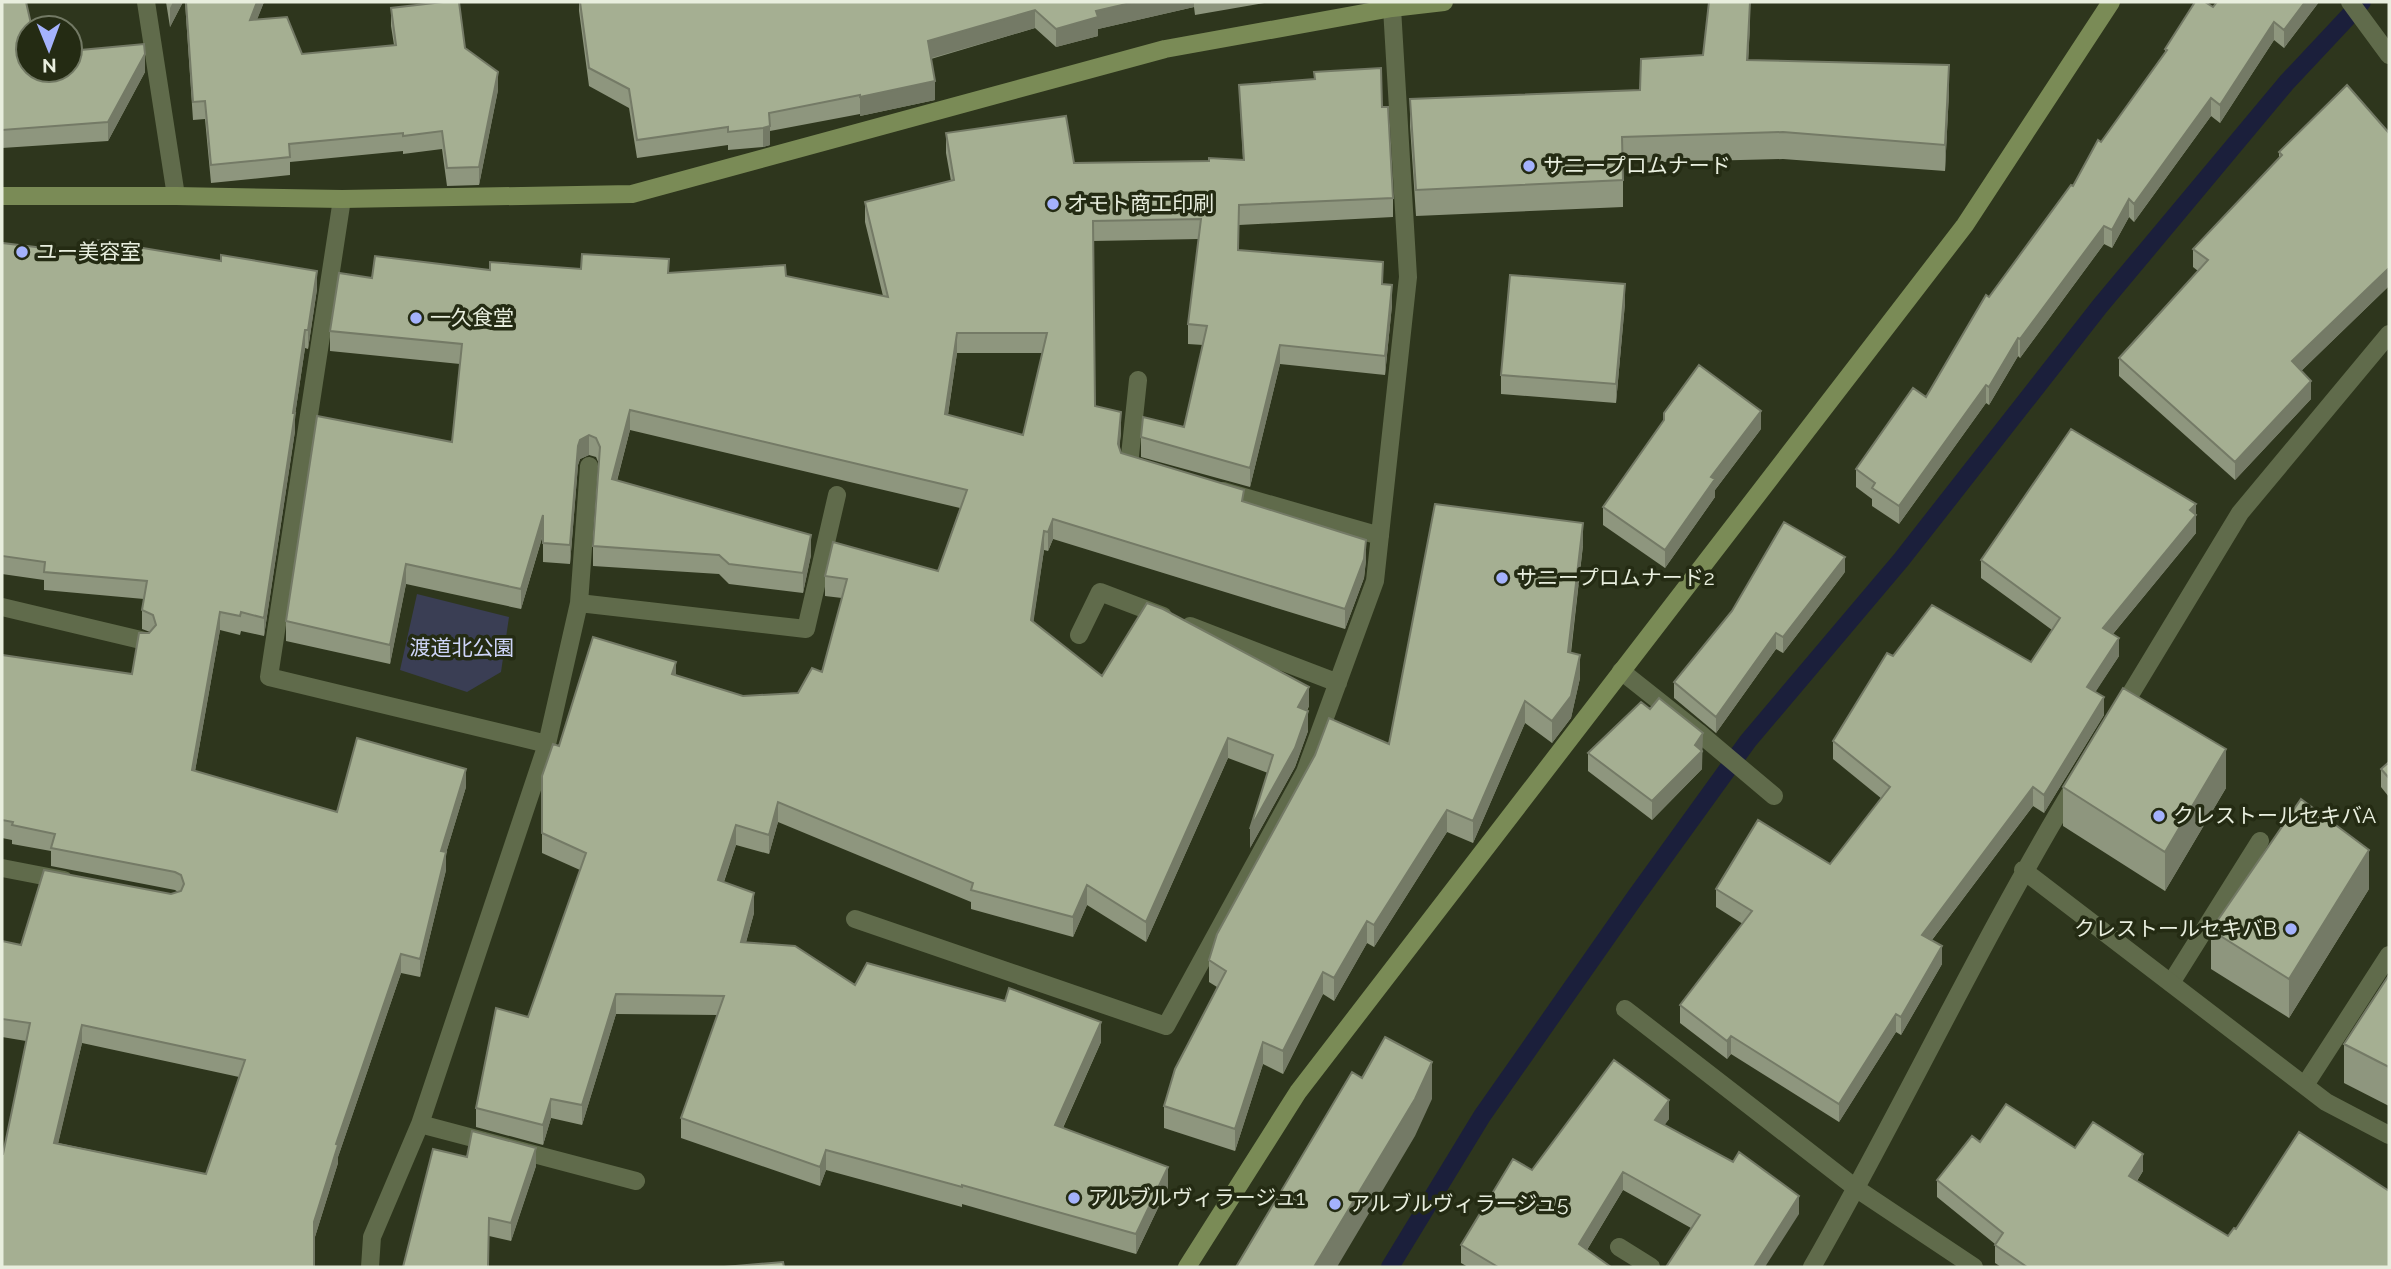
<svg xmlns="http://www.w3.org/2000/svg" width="2391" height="1269" font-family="Raleway,'Noto Sans JP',sans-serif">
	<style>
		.park { fill: #3a3e54 }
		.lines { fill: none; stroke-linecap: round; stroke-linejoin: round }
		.stream { stroke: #1b1f3b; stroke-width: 18 }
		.lane { stroke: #606b4b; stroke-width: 18 }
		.street { stroke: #606b4b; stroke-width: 18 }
		.secondary { stroke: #7a8b56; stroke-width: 18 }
		.wall { fill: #8e967e; fill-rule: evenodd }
		.shaded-wall { fill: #747a66 }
		.building { fill: #a5af92; stroke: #747a66; stroke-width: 2; fill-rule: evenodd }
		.poi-dot { fill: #a4b2fc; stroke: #242b13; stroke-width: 2.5 }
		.labels { text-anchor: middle; stroke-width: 7; stroke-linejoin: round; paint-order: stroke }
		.poi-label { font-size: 21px; fill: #e8eede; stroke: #242b13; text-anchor: start }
		.park-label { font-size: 21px; fill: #ced5f9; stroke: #242b13 }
	</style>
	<rect width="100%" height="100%" fill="#2e361d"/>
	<path class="park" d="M417,594L509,617L501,672L467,692L400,670Z"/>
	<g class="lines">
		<path class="stream" d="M1390,1267L1482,1116L1636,896L1748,741L1901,560L2100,306L2287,82L2362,2"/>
		<path class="lane" d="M2171,983L2260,841
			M2305,1085L2389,955"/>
		<path class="street" d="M146,2L176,196
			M2350,2L2389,55
			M342,199L269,677L547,744
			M1138,380L1129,465L1142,468
			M1223,491L1380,536
			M579,603L589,466
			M2,607L145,641
			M1190,626L1338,683
			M1079,635L1100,592L1163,616
			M1621,671L1698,732L1774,796
			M2119,713L2240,513L2389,334
			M2,868L64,880
			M2023,870L2326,1102L2389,1135
			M855,919L1166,1026L1305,772L1375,581L1408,277L1392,8
			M1625,1009L1857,1189L1974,1267
			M420,1124L547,744L579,603L806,629L837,495
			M1619,1247L1651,1267
			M370,1267L372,1237L420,1124L636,1181
			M1812,1267C1903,1108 1980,942 2075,785"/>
		<path class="secondary" d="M2,196H176L342,199L632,194L1165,49L1392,8L1444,2
			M1187,1267L1298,1092L1965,225L2111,2"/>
	</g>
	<path class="wall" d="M2,2L28,70L145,72L108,141L2,148Z
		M166,2H183L170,27Z
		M185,2H264L257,19L302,54L394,45L391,26V8L465,48L498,90L479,185L447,186L442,149L403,154V151L290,162V175L211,183L205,119L193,120Z
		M579,2H1270L1195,15L1194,7L1098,29V36L1056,47L1035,28L931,59L935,100L860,116V114L770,131V145L763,147L728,150V145L637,158L629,108L589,86L579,11Z
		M2217,2H2319L2284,48L2274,40L2220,123L2211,116L2134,222L2129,217L2112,248L2104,244L2020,358L2018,356L1989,405L1986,403L1899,524L1872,506V499L1856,487V469L1926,397L1989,297L2073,186L2101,142L2165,54V49L2213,7Z
		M1750,25L1748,60L1949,92L1945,171L1783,159L1623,163V207L1416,216L1410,126V99L1640,90L1703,55Z
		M1314,72L1382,107L1393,198V217L1239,225L1238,250L1383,284L1392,305L1385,375L1280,364L1250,487L1141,457V437L1184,427L1203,345L1188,344V324L1199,239L1093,241L1095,406L1121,432L1119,449L1121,453L1244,502L1366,560L1364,578L1345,629L1053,539L1048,551L1044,550L1033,622L1102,676L1309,706L1307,711L1308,731L1295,767L1250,848L1268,773L1228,758L1146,942L1087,905L1073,937L971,909V902L778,822L769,854L736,845L724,882L754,913L746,942L855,985L1101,1042L1063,1128L1168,1187L1136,1254L962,1204V1207L826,1170L820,1186L681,1138V1118L718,1015L616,1014L582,1125L551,1118L543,1145L476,1127V1108L528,1017L580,870L542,853V776L559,746L676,675L743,696L798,693L822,672L842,598L825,596V576L938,571L960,508L630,430L617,481L811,555L803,593L729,584L719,574L593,566V546L599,464L596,457L589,455L580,459L578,465L570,564L543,562V535L521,609L406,584L390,664L286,641V621L452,442L460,364L330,351V331L372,278L490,270L581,269L786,276L883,296L865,222V202L951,181L946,153V133L1074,163L1243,160L1239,85L1314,79ZM957,353H1042L1023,435L948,415Z
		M2389,133V286L2301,371L2311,399L2235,480L2119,376V358L2198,271L2193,267V249L2279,158V152Z
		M2,243L93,254L317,289L308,349L305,348L295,415V431L264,636L241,631L240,635L220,630L195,771L337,812L466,787L446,853V870L420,977L401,973L338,1157V1163L314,1240L3,1154L26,1041L2,1037V941L21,945L178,892L175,890L51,866V851L12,844V840L2,838V655L132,674L150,632L142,629V610L144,599L44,590V580L2,574ZM82,1043L239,1077L206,1174L58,1143Z
		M1625,303L1616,403L1501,394V375Z
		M1761,429L1715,490V497L1665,568L1603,525V507Z
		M2196,504V533L2113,634L2119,656L2095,692L2104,715L2044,813L2033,806L1932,940L1942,964L1901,1035L1896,1032L1839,1122L1731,1054L1727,1059L1680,1023V1005L1743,924L1716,907V889L1830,864L1882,799L1833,759V741L1893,656L2031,662L2052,630L1981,578V560Z
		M1583,545L1571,653L1580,678L1571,718L1552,743L1525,723L1473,843L1447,832L1374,947L1367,943L1334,1001L1323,994L1283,1074L1263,1064L1235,1151L1164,1128V1106L1217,987L1209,982V960L1389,744Z
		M1845,572L1783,653L1776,649L1716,733L1674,698V682Z
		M1703,751L1702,753V769L1652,820L1588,771V753Z
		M2389,762V797L2381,787V769Z
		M2063,787L2226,788L2165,891L2063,826Z
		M2369,889L2289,1018L2211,969V930Z
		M2389,975V1106L2344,1083V1044Z
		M1669,1119L1664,1125L1799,1214L1691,1228L1623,1190L1587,1250L1611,1267H1468L1461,1263V1245L1532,1170Z
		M1980,1142L2075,1148L2143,1171L2137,1181L2228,1236L2236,1229L2389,1267H2001L1995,1263V1244L1937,1197V1180Z
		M467,1157L536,1166L511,1241L489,1236Z"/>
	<path class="shaded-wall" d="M173,2H183L170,27V8Z
		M257,2H264L250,38V20Z
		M1135,2H1194V7L1098,29V36L1056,47V29L1096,11Z
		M1750,2V25L1747,87V60Z
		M2305,2H2319L2284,48V30Z
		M1035,10V28L928,59V41Z
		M2274,22V40L2220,123V105Z
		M145,54V72L108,141V122Z
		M1949,65V92L1945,171V145Z
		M498,72V90L479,185V167Z
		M935,81V100L860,116V97Z
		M2211,98V116L2134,222V204Z
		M770,126V145L763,147V128Z
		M2129,199V217L2112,248V230Z
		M2104,226V244L2020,358V339Z
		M2389,268V286L2292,380V361Z
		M317,271V289L308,349V330Z
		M1625,284V303L1616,403V384Z
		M1392,285V305L1385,375V356Z
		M305,330V348L295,415V431L264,636V618Z
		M957,333V353L945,434V414Z
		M2018,338V356L1989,405V387Z
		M1280,345V364L1250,487V468Z
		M2311,381V399L2235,480V462Z
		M1986,385V403L1899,524V506Z
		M630,410V430L612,499V479Z
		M1761,411V429L1715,490V497L1665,568V550L1711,477Z
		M1121,412V432L1118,464V444Z
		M589,435V455L580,459L578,465L570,564V545L578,446L580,440Z
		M2196,504V533L2103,646V628Z
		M543,515V534L521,609V589Z
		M1053,519V539L1048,551V532Z
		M1583,523V545L1568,675V652Z
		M1044,531V550L1031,639V620Z
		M811,535V555L803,593V573Z
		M1366,540V560L1364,578L1345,629V609Z
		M1845,557V572L1783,653V637Z
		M406,564V584L390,664V645Z
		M220,612V630L192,788V770Z
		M1776,633V649L1716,733V717Z
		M2119,638V656L2087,705V687Z
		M1580,655V678L1571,718L1552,743V721Z
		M676,662V681L672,674Z
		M1309,687V706L1298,726V707Z
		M2104,697V715L2044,813V795Z
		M1525,701V723L1473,843V821Z
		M1308,711V731L1295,767L1250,848V829Z
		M1703,733L1702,769L1652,820V801Z
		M1228,738V758L1146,942V922Z
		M2226,749V788L2165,891V852Z
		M466,769V787L446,853V870L420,977V959L441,851Z
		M2033,787V806L1922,953V935Z
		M778,802V822L769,854V835Z
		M1447,810V832L1374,947V925Z
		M736,825V845L718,899V880Z
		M2369,850V889L2289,1018V979Z
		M1087,885V905L1073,937V917Z
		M754,893V913L741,961V942Z
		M1367,921V943L1334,1001V978Z
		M1942,946V964L1901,1035V1017Z
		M401,954V973L338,1157V1163L314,1240V1222L336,1144Z
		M1323,972V994L1283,1074V1051Z
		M616,994V1014L582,1125V1105Z
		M1896,1014V1032L1839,1122V1104Z
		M1101,1022V1042L1055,1145V1125Z
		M82,1025V1043L54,1161V1143Z
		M1731,1036V1054L1727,1059V1041Z
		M1263,1042V1064L1235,1151V1129Z
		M1432,1062V1099L1415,1136L1337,1267H1314Z
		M551,1099V1118L543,1145V1125Z
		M1669,1100V1119L1655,1138V1120Z
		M536,1148V1166L511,1241V1223Z
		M826,1150V1170L820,1186V1167Z
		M2143,1154V1171L2129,1193V1176Z
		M1168,1167V1187L1136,1254V1234Z
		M1623,1172V1190L1579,1263V1244Z
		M1799,1196V1214L1765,1267H1754Z"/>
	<path class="building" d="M2,2H26L32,28H28V70H70V51L144,44L145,54L108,122L2,130Z
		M186,2H257L250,20L287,17L302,54L396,45L391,8L443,2H459L465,48L498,72L479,167L447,168L442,131L403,136V133L289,144L290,157L211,165L205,101L193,102Z
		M580,2H1135L1096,11L1098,17L1056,29L1035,10L928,41L935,81L860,97V95L769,113L770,126L763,128L728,132V127L637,140L629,89L589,68Z
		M1709,2H1750L1747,60L1949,65L1945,145L1783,132L1622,137L1623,180L1416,190L1410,99L1640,90L1641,59L1703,55Z
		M2195,2H2205L2213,7L2217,2H2305L2284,30L2274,22L2220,105L2211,98L2134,204L2129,199L2112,230L2104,226L2020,339L2018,338L1989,387L1986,385L1899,506L1872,488L1875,483L1856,469L1913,388L1926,397L1986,295L1989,297L2071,185L2073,186L2098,140L2101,142L2167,50L2165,49Z
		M1381,68L1382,107H1388L1393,198L1239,205L1238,250L1383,262L1382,284L1392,285L1385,356L1280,345L1250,468L1141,437L1143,417L1184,427L1207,326L1188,324L1201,219L1093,221L1095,406L1121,412L1118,444L1121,453L1244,490L1242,501L1366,540L1364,559L1345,609L1053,519L1048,532L1044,531L1031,620L1102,676L1147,603L1163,609L1309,687L1298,707L1308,711L1295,748L1250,829L1273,755L1228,738L1146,922L1087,885L1073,917L971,890L973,883L778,802L769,835L736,825L718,880L754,893L741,942L795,946L855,985L867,963L1005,1001L1009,988L1101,1022L1055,1125L1168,1167L1136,1234L962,1185V1187L826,1150L820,1167L681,1118L724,996L616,994L582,1105L551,1099L543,1125L476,1108L496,1008L528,1017L586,853L542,833V776L553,744L559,746L593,637L676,662L672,674L743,696L798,693L812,668L822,672L847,579L825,576L833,542L938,571L967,490L630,410L612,479L811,535L803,573L729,564L719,555L593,546L600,447L596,438L589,435L580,440L578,446L570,545L543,543V515L521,589L406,564L390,645L286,621L317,416L452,442L462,344L330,331L339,273L372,278L375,256L490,270V262L581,269L582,254L669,259L668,273L785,265L786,276L888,297L865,202L954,180L946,133L1066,116L1074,163L1209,161V158L1244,160L1239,85L1315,79L1314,72ZM957,333H1047L1023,435L945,414Z
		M2347,85L2389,133V268L2292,361L2311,381L2235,462L2119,358L2208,260L2193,249L2282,155L2279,152Z
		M95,240L221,261V255L317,271L308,330H305L293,413H295L264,618L241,612L240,616L220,612L192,770L337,812L357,738L466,769L441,851L446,852L420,959L401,954L336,1144L338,1145L314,1222V1267H2V1154H3L30,1023L2,1019V941L21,945L44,870L171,894L181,891L184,884L181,875L175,872L51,848L55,834L12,825L13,822L2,820V655L132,674L139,633H149L156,625L153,615L142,610L147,581L44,572L45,562L2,556V243L93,254ZM82,1025L245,1060L206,1174L54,1143Z
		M1510,275L1625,284L1616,384L1501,375Z
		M1699,365L1761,411L1711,477L1715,479L1665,550L1603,507L1664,420V413Z
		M2071,429L2196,504L2190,510L2196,515L2103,628L2119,638L2087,687L2104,697L2044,795L2033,787L1922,935L1942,946L1901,1017L1896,1014L1839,1104L1731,1036L1727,1041L1680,1005L1752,911L1716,889L1758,820L1830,864L1890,787L1833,741L1887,653L1893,656L1932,605L2031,662L2060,618L1981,560Z
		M1435,504L1583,523L1568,652L1580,655L1571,696L1552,721L1525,701L1473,821L1447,810L1374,925L1367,921L1334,978L1323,972L1283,1051L1263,1042L1235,1129L1164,1106L1175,1069L1226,971L1209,960L1217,934L1315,755L1329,718L1389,744Z
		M1784,522L1845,557L1783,637L1776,633L1716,717L1674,682L1732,611Z
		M2123,688L2226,749L2165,852L2063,787Z
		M1659,698L1703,733L1695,745L1702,751L1652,801L1588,753L1641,702L1650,709Z
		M2389,762V778L2381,769Z
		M2301,799L2369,850L2289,979L2211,930Z
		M2389,975V1067L2344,1044Z
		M1385,1037L1432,1062L1415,1099L1314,1267H1236L1352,1072L1362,1078Z
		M1614,1060L1669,1100L1655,1120L1733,1162L1739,1152L1799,1196L1754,1267H1666L1700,1215L1623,1172L1579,1244L1611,1267H1498L1461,1245L1513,1159L1532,1170Z
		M2006,1104L2075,1148L2093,1122L2143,1154L2129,1176L2228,1236L2234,1228L2236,1229L2299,1132L2389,1191V1267H2027L1995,1245L2003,1233L1937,1180L1972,1136L1980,1142Z
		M472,1131L536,1148L511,1223L489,1218L488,1267H403L433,1149L467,1157Z
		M783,1262L784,1267H724Z"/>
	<g class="poi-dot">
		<circle cx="1529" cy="166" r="7"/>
		<circle cx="1053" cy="204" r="7"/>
		<circle cx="22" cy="252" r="7"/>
		<circle cx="416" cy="318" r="7"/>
		<circle cx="1502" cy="578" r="7"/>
		<circle cx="2159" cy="816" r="7"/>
		<circle cx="2291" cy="929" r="7"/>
		<circle cx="1074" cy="1198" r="7"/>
		<circle cx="1335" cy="1204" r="7"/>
	</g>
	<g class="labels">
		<g class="poi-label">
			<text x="1543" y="173">サニープロムナード</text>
			<text x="1067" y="211">オモト商工印刷</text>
			<text x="36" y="259">ユー美容室</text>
			<text x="430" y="325">一久食堂</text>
			<text x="1516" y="585">サニープロムナード2</text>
			<text x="2173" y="823">クレストールセキバA</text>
			<text x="2277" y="936" text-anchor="end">クレストールセキバB</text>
			<text x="1088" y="1205">アルブルヴィラージュ1</text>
			<text x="1349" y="1211">アルブルヴィラージュ5</text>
		</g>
		<g class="park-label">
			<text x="462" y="655">渡道北公園</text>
		</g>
	</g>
	<rect width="2391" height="1269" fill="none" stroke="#e8eede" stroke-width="7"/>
	<g transform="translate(49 49) rotate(179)"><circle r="33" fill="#242b13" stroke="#727964" stroke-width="2"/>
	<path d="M0-5L12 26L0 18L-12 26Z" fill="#a4b2fc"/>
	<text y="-10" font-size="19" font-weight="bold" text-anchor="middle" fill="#e8eede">N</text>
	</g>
</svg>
